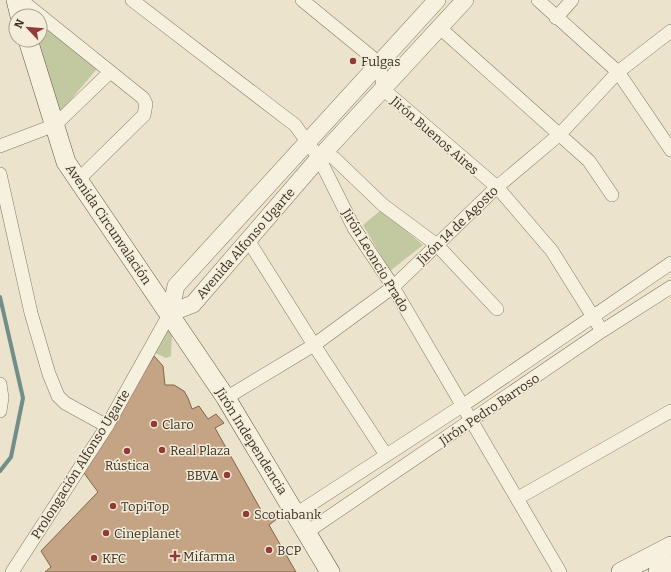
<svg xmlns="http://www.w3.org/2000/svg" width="671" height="572" font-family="Bitter,serif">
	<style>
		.green { fill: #c2c9a0 }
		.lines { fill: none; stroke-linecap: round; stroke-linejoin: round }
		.stream { stroke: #728e89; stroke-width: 4 }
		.building { fill: #c5a485; stroke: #836449 }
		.minor-casing { stroke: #877761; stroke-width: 14 }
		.tertiary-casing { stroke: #877761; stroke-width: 18 }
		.secondary-casing { stroke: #695844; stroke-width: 20 }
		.minor { stroke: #f6f0de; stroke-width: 13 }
		.tertiary { stroke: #f6f0de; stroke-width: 17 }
		.secondary { stroke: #f6f0de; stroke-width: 19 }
		.poi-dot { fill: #903b37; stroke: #f3edda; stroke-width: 1.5 }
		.labels { text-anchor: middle; stroke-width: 3; stroke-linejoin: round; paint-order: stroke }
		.poi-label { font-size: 13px; fill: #392f23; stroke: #f3edda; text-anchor: start }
		.street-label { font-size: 13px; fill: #392f23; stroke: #f3edda }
	</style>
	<rect width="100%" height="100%" fill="#ebe3cc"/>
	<path class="green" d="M40,16L101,64L57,116L37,40H40Z
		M381,210L423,245L390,271L363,225Z
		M168,330L172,333L171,356L166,358L155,353Z"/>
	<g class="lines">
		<path class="stream" d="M0,297L23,398L11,457L0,471"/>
	</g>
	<path class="building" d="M154,356L163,366L165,385H174L184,391L188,398L192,409L199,406L208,419L216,414L224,423L215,428L266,519L275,513L278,518L269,525L296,572H45L51,567L41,551L98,492L84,473Z"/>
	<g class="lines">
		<g class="minor-casing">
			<path id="minor" d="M21,0L143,98L146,104L144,115L78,180
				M132,0L295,125L319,158L354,228L390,282L560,572
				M302,0L379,63L384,90L497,187L552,251L602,331
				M538,0L618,72L671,150
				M556,18L572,0
				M440,28L589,161L612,195
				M0,146L55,125L109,73
				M319,158L329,156L334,158L383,205L437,245L497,309
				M0,174L31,313L49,374L58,396L65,403L107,426
				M248,240L314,345L386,455
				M0,384L2,398L0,411
				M226,398L314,345L393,287L497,187L560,134L618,72L671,31
				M518,498L671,411
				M296,514L462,406L671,263
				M307,532L602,331L671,287
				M12,572L107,426L170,313"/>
		</g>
		<g class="tertiary-casing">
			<path id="tertiary" d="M170,313L193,304L319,158L465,0
				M170,313L176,286L437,0"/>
		</g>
		<g class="secondary-casing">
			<path id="secondary" d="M16,0L20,16
				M28,40L66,162L226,398L330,572
				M621,572L671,546
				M658,572L671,566"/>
		</g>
		<use href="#minor" class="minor"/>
		<use href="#tertiary" class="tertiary"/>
		<use href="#secondary" class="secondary"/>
	</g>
	<g class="poi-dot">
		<circle cx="353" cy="61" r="4"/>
		<circle cx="154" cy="424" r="4"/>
		<circle cx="162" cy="450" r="4"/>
		<circle cx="127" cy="451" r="4"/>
		<circle cx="227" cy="475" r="4"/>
		<circle cx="113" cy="506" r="4"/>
		<circle cx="246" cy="514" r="4"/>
		<circle cx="106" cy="533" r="4"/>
		<circle cx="269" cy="550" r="4"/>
		<path d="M173 550h4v4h4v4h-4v4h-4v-4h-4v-4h4z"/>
		<circle cx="94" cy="558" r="4"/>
	</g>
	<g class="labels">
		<g class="poi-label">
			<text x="361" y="66">Fulgas</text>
			<text x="162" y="429">Claro</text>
			<text x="170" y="455">Real Plaza</text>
			<text x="127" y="470" text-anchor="middle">Rústica</text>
			<text x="219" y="480" text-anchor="end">BBVA</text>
			<text x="121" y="511">TopiTop</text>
			<text x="254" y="519">Scotiabank</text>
			<text x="114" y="538">Cineplanet</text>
			<text x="277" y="555">BCP</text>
			<text x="183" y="561">Mifarma</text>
			<text x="102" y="563">KFC</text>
		</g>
		<g class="street-label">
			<text transform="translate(435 135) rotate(41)" y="5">Jirón Buenos Aires</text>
			<text transform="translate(109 224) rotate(56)" y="5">Avenida Circunvalación</text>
			<text transform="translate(457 225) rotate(-44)" y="5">Jirón 14 de Agosto</text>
			<text transform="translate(245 243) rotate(-49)" y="5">Avenida Alfonso Ugarte</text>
			<text transform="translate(376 260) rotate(59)" y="5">Jirón Leoncio Prado</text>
			<text transform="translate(489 409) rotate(-34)" y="5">Jirón Pedro Barroso</text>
			<text transform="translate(252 441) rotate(58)" y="5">Jirón Independencia</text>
			<text transform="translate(80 464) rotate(-58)" y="5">Prolongación Alfonso Ugarte</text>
		</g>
	</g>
	<g transform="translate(28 28) rotate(296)"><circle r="19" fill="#f3edda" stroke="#a9a191"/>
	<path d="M0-3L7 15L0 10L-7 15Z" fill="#903b37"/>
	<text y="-6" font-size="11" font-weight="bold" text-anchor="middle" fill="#392f23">N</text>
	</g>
</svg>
